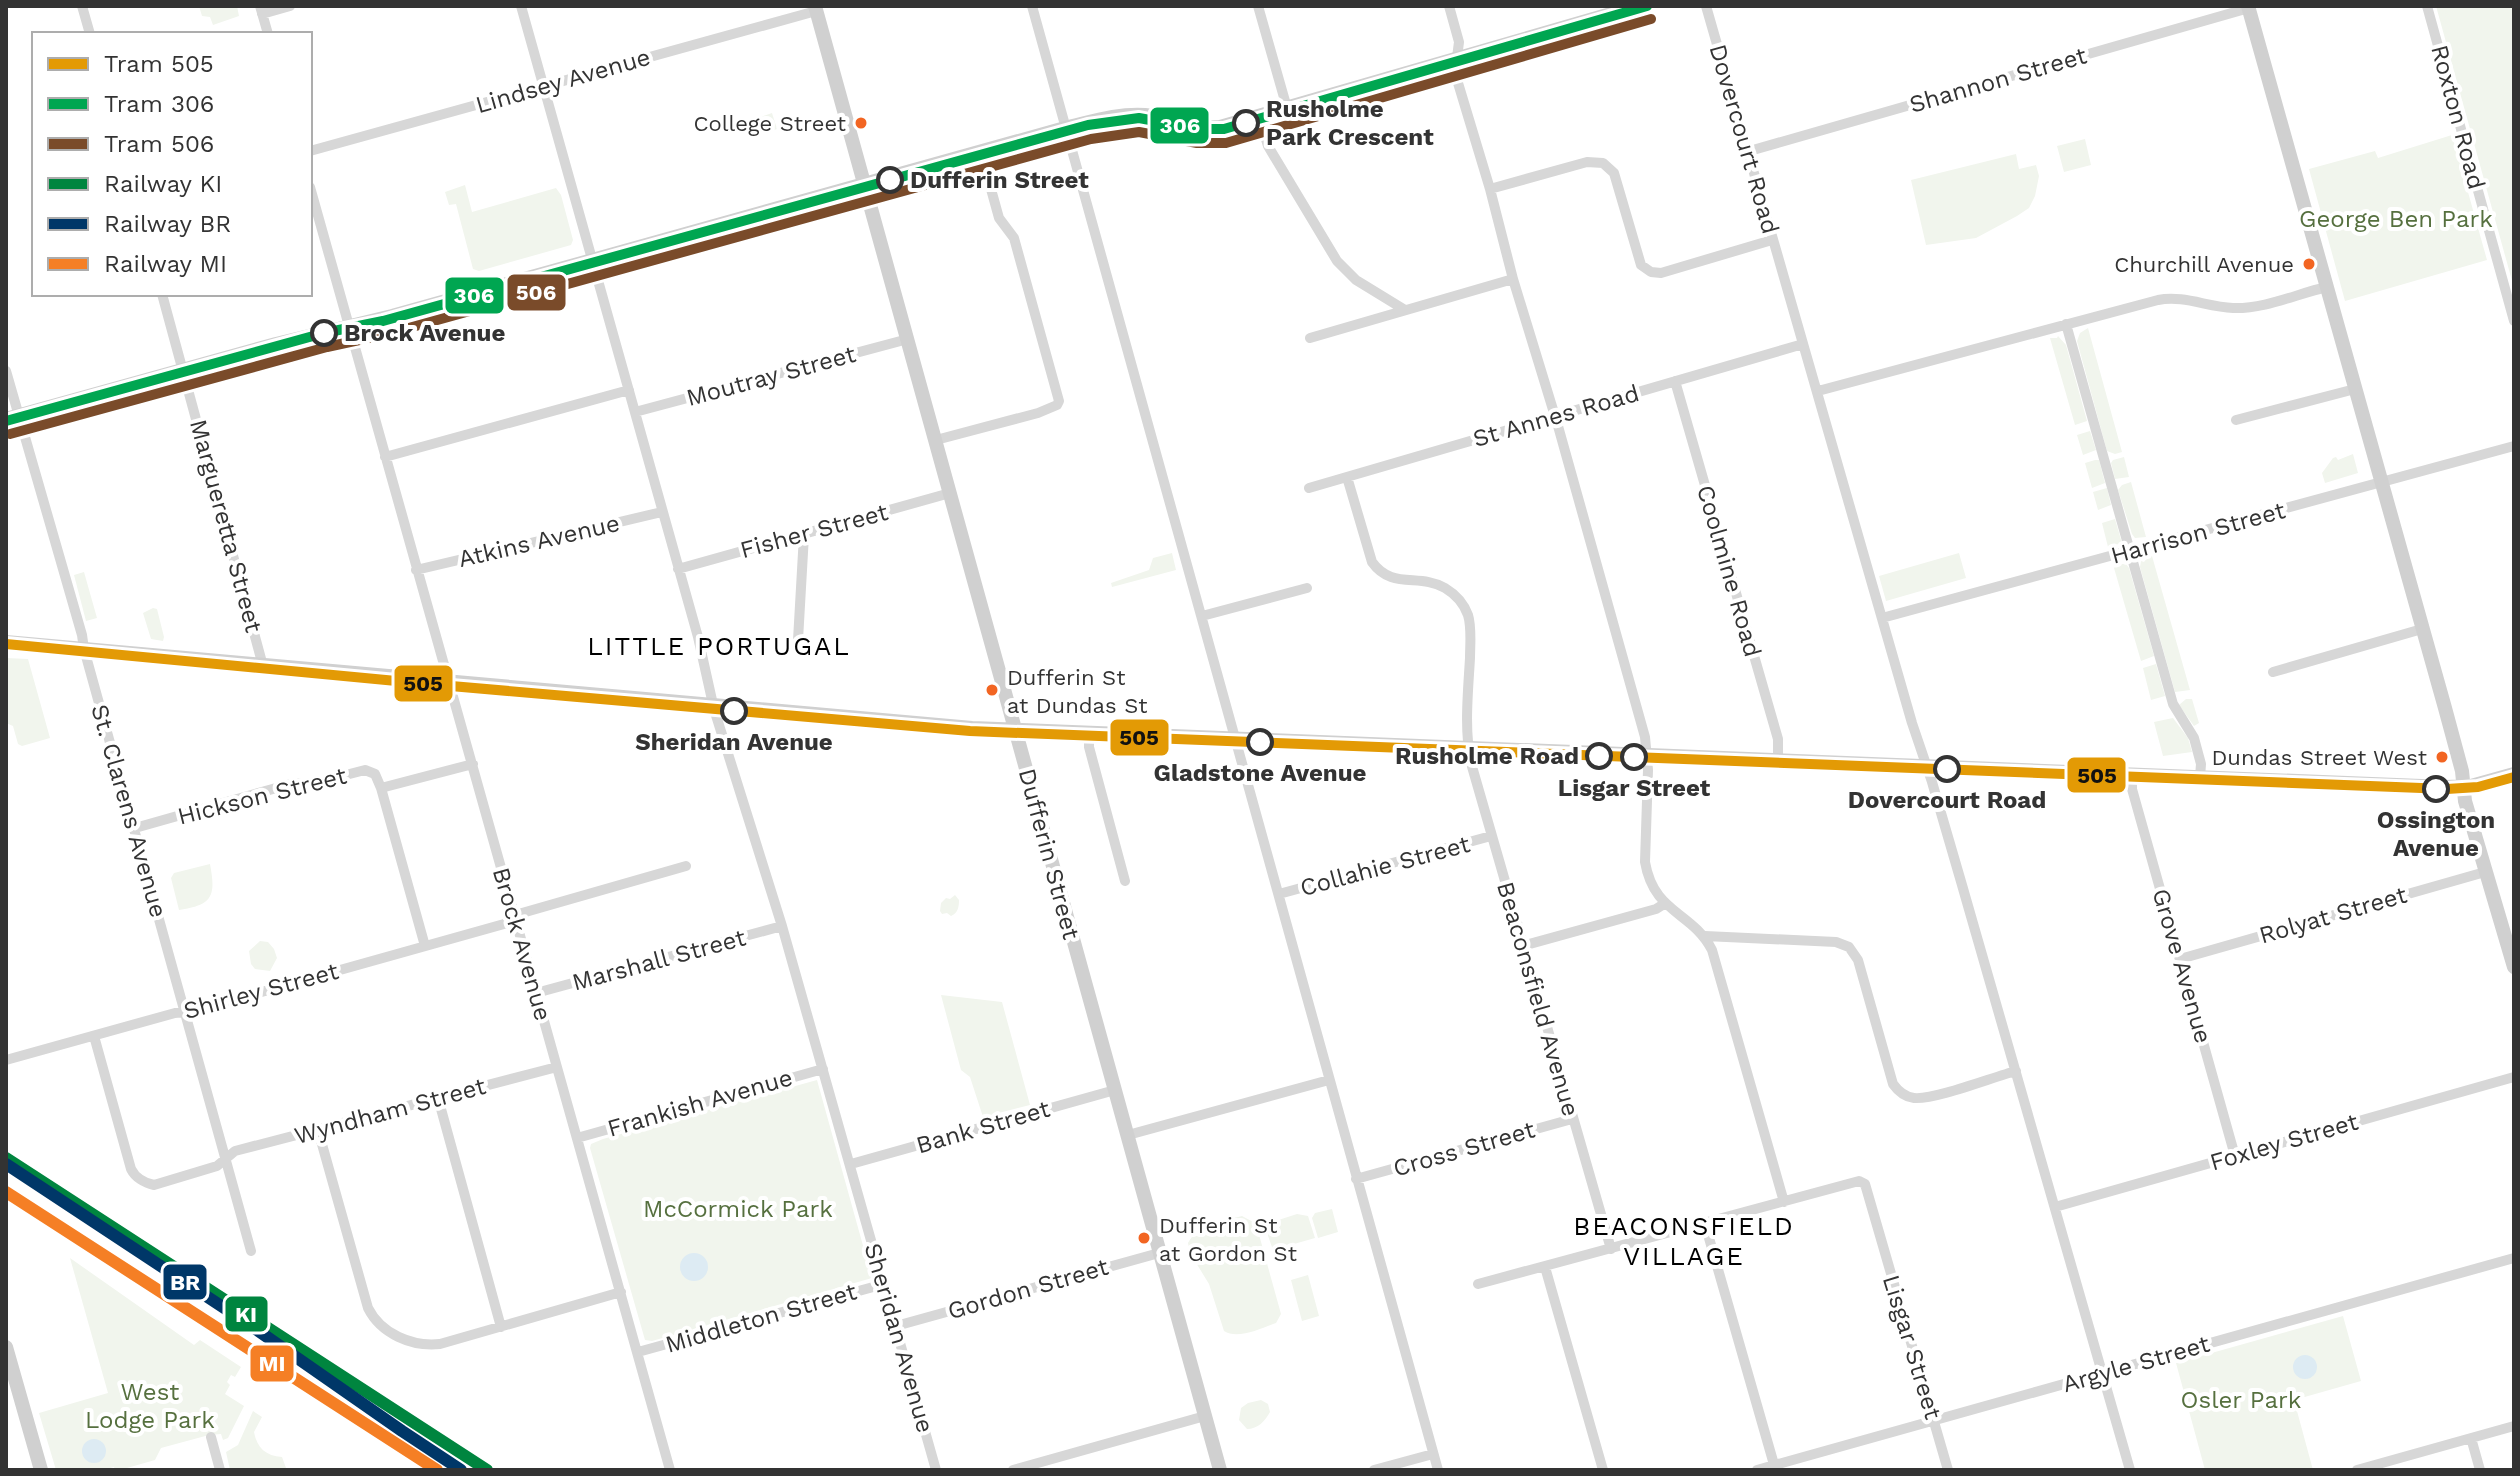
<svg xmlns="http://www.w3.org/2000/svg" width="2520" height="1476" font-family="'Work Sans',sans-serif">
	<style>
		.green { fill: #f1f5ed }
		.water { fill: #ddebf3 }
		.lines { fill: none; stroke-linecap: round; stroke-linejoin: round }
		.street { stroke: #d7d7d7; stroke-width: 10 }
		.secondary { stroke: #d0d0d0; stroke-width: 14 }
		.rail-1-casing { stroke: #fff; stroke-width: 18 }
		.rail-2-casing { stroke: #fff; stroke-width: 18 }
		.rail-3-casing { stroke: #fff; stroke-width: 18 }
		.rail-1 { stroke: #00853f; stroke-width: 12 }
		.rail-2 { stroke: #003768; stroke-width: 12 }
		.rail-3 { stroke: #f57f25; stroke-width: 12 }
		.tram-1-casing { stroke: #fff; stroke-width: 16 }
		.tram-2-casing { stroke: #fff; stroke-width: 16 }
		.tram-3-casing { stroke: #fff; stroke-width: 16 }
		.tram-1 { stroke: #e39a05; stroke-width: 10 }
		.tram-2 { stroke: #00a651; stroke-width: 10 }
		.tram-3 { stroke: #7a4b2a; stroke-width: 10 }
		.bus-dot { fill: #f26522; stroke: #fff; stroke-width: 3 }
		.stop-dot { fill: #fff; stroke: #333; stroke-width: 4 }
		.labels { text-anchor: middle; stroke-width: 8; stroke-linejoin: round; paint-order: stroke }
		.bus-label { font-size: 22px; fill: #333; stroke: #fff; text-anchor: end }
		.street-label { font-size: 24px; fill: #333; stroke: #fff }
		.stop-label { font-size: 24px; font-weight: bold; fill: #333; stroke: #fff }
		.park-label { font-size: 24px; fill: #56703f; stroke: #fff }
		.neighbourhood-label { font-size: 26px; letter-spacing: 2px; fill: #000; stroke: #fff }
		.line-badge { stroke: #fff; stroke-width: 3 }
		.badge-label { font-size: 22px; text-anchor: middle; font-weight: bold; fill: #fff }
		.pale-badge-label { font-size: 22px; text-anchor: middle; font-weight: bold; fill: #111 }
	</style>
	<rect width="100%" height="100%" fill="#fff"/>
	<path class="green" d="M199,6H237L239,16L213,25L210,17L202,16Z
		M2436,6H2514V288Z
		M772,113L777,129L762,134L753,126L758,118Z
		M2452,135L2487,260L2345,301L2309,169L2375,151L2378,158Z
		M2085,139L2091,165L2064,172L2057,146Z
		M2016,154L2019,169L2036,165L2039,176L2035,196L2029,208L2017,216L1976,238L1926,245L1911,180Z
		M465,185L472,212L556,188L561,195L573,240L571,245L479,271L473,269L456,204L449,205L445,192Z
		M2088,328L2122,452L2115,454L2107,451L2077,341L2080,333Z
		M2058,336L2066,345L2087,421L2075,425L2050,338H2057Z
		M2090,431L2096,450L2083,455L2077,435Z
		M2353,454L2358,473L2325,483L2322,473L2333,458L2336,457L2338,460Z
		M2124,457L2129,477L2115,479L2111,463L2113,460Z
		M2095,460H2099L2105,483L2092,488L2085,463Z
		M2131,482L2146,537L2135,538L2132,534L2118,490L2122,485Z
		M2107,488L2111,505L2098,510L2093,492Z
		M2115,519L2122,543L2108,547L2102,523Z
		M1172,553L1176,570L1112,587L1111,583L1149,570L1153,558Z
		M1959,553L1966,578L1886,601L1879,576Z
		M2152,556L2190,690L2175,692L2140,567L2141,561L2144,562L2148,557Z
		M2118,564H2126L2129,568L2154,656L2141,661L2114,568Z
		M84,572L97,618L86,621L74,575Z
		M153,608L157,609L164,637L163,641L151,639L143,613Z
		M6,658L28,659L50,738L22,746L18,744L13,726L6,723Z
		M2156,664L2165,696L2151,700L2143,668Z
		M2186,699H2192L2199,723L2194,726L2179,705Z
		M2173,718L2188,738L2192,752L2163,756L2154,722Z
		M210,864C216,896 213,905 179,910L171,878L174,873Z
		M955,895L959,900C959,907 958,913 951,916L947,913L942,914L940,911L941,903L946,898L950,899Z
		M260,941L268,942L274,949L277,958L270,971L255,969L251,964L249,951Z
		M941,995L1002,1002L1030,1105L983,1117L970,1077L961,1070Z
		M817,1080L872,1278L652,1341L645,1340L590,1148L591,1144L603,1139Z
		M1332,1209L1338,1232L1318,1238L1312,1218L1315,1213Z
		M1297,1214L1308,1216L1315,1238L1273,1250L1266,1230L1269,1223Z
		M1242,1216L1255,1223L1258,1231L1281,1314L1276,1323C1261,1328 1238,1340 1224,1331L1209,1284L1190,1253L1188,1243C1199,1223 1222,1221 1242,1216Z
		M70,1258L194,1345L200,1340L241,1367L235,1377L231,1375L227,1382L230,1385L225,1394L244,1406L228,1438L223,1440L221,1434L209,1435L161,1448L155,1460L120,1470H115L114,1467L103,1470H56L39,1413L108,1393Z
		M1308,1275L1319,1316L1302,1321L1291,1280Z
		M2343,1316L2361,1381L2294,1400L2313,1470H2205L2176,1363Z
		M1261,1400L1268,1404L1270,1412C1265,1421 1258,1429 1247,1429L1239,1420L1241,1408L1248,1403Z
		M253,1411L262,1417L254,1432C257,1448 266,1456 282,1457L286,1468L277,1470H230L226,1452L238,1445Z"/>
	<path class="water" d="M680 1267a14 14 0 1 1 28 0a14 14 0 1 1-28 0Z
		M2293 1367a12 12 0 1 1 24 0a12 12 0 1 1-24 0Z
		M82 1451a12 12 0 1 1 24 0a12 12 0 1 1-24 0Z"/>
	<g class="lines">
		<path class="street" d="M82,6L90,34
			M260,6L268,34
			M521,6L698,637L714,709L782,926L936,1470
			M1032,6L1438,1470
			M1258,6L1287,108
			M1449,6L1459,42L1455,73L1490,189L1513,279L1558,426L1645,737L1648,770L1645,862C1654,914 1692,911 1712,950L1784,1202
			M1706,6L1912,723L1932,782L1962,885L2130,1470
			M2427,6L2514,321
			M262,14L290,6
			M1259,116L1268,146L1337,261L1356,280L1405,310
			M310,151L816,11
			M1746,152L2249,8
			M310,187L670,1470
			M1490,189L1587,162L1603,163L1614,173L1641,265L1651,272L1661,273L1772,240
			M162,294L263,666
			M2066,324L2173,704L2194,738L2201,764L2200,777
			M1310,338L1513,279
			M6,371L82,635L84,649L251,1251
			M1675,381L1778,739V761
			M1818,391L2158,300C2184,295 2207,307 2233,308C2265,309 2296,294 2327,287
			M635,412L908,339
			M2236,420L2355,389
			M936,440L1038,413L1057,405L1059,401L1014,238L999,218L981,153
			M385,457L629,390
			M1347,477L1372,562C1392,590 1419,573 1445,588C1455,594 1464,604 1468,615C1472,628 1470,645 1470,658C1468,693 1464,729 1471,763L1611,1249
			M1309,488L1803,344
			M678,569L950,493
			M416,570L662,512
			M1202,616L1307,588
			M1882,618L2514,446
			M798,640L804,535
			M2273,672L2422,629
			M1089,733V747L1125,881
			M2132,775V789L2235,1156
			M381,788L425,946
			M135,828L294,783L307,785L365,770L375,774L381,788L473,764
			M1279,894L1491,836
			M1705,936L1836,942L1849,947L1858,960L1893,1084C1898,1091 1905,1097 1914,1098C1935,1100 1993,1077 2016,1071
			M1522,946L1656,909L1664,904
			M2180,959L2485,872
			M536,993L782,926
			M94,1036L131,1169C135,1177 144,1183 154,1185L217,1166L235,1151L557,1067
			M6,1060L175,1013L194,1011L504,924L522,913L686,866
			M438,1098L501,1327
			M318,1130L368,1308C381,1334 412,1347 440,1344L621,1292
			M1128,1135L1329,1080
			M577,1138L823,1069
			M851,1164L1115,1090
			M1356,1179L1572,1119
			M2055,1207L2514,1077
			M1705,1224L1775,1468
			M1545,1267L1603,1470
			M1478,1284L1859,1181L1865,1184L1948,1470
			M896,1326L1159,1253
			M638,1352L884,1284
			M211,1437L220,1470
			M2471,1438L2480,1470
			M1013,1470L1205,1416
			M1374,1470L1433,1454
			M1757,1470L2514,1258
			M2357,1470L2514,1426"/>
		<path class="secondary" d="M815,6L1220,1470
			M2248,6L2445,708L2462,771L2465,801L2514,967
			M6,419L276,344L392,316L1065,128C1091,122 1118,113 1145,115C1171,118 1194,130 1220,127L1638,6
			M6,642L972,728L2446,787L2471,786L2514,774
			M6,1347L41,1470"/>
		<g class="rail-1-casing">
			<path id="rail-1" d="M6,1158L487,1470"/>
		</g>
		<g class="rail-2-casing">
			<path id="rail-2" d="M6,1164L247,1323L402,1431L461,1470"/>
		</g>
		<g class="rail-3-casing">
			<path id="rail-3" d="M6,1192L437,1470"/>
		</g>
		<use href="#rail-1" class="rail-1"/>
		<use href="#rail-2" class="rail-2"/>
		<use href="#rail-3" class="rail-3"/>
		<g class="tram-1-casing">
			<path id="tram-1" d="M6,644L428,684L970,731L2447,789L2478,787L2514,777"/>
		</g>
		<g class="tram-2-casing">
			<path id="tram-2" d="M6,421L324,333L383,321L1088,125L1139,118L1199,129H1224L1647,6"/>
		</g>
		<g class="tram-3-casing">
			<path id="tram-3" d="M10,434L327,347L387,334L1091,139L1139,132L1197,143H1226L1651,19"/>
		</g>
		<use href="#tram-1" class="tram-1"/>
		<use href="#tram-2" class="tram-2"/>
		<use href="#tram-3" class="tram-3"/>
	</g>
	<g class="bus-dot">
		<circle cx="861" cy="123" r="7"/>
		<circle cx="2309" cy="264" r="7"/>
		<circle cx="992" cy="690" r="7"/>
		<circle cx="2442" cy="757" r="7"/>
		<circle cx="1144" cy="1238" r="7"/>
	</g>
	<g class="stop-dot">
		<circle cx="1246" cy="123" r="12"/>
		<circle cx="890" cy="180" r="12"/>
		<circle cx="324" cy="333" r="12"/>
		<circle cx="734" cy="711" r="12"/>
		<circle cx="1260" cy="742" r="12"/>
		<circle cx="1599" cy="756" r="12"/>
		<circle cx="1634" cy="757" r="12"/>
		<circle cx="1947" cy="769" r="12"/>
		<circle cx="2436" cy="789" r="12"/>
	</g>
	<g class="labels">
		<g class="bus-label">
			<text x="846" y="131">College Street</text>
			<text x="2294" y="272">Churchill Avenue</text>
			<text x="1007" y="685" text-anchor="start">Dufferin St<tspan x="1007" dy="28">at Dundas St</tspan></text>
			<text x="2427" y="765">Dundas Street West</text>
			<text x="1159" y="1233" text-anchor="start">Dufferin St<tspan x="1159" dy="28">at Gordon St</tspan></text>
		</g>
		<g class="street-label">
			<text transform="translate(1998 80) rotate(-16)" y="8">Shannon Street</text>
			<text transform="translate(563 81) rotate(-16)" y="8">Lindsey Avenue</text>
			<text transform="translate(2458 117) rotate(75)" y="8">Roxton Road</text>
			<text transform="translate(1744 139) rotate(74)" y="8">Dovercourt Road</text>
			<text transform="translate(771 376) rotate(-15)" y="8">Moutray Street</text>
			<text transform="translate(1556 416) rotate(-16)" y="8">St Annes Road</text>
			<text transform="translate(226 526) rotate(75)" y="8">Margueretta Street</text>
			<text transform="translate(814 531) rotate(-15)" y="8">Fisher Street</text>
			<text transform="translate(2198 533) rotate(-15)" y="8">Harrison Street</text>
			<text transform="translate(539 541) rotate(-13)" y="8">Atkins Avenue</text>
			<text transform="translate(1729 571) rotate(74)" y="8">Coolmine Road</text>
			<text transform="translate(262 796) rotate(-14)" y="8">Hickson Street</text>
			<text transform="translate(129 811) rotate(74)" y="8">St. Clarens Avenue</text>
			<text transform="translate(1049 854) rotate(75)" y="8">Dufferin Street</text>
			<text transform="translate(1385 866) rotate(-15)" y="8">Collahie Street</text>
			<text transform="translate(2333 915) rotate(-16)" y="8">Rolyat Street</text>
			<text transform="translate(522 944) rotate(74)" y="8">Brock Avenue</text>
			<text transform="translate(659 960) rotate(-15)" y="8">Marshall Street</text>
			<text transform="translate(2182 966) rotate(74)" y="8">Grove Avenue</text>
			<text transform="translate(261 991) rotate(-15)" y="8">Shirley Street</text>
			<text transform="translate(1538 999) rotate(74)" y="8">Beaconsfield Avenue</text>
			<text transform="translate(700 1103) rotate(-16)" y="8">Frankish Avenue</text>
			<text transform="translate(390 1111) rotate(-15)" y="8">Wyndham Street</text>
			<text transform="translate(983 1127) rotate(-16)" y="8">Bank Street</text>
			<text transform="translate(2284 1142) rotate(-16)" y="8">Foxley Street</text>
			<text transform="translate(1464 1149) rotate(-16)" y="8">Cross Street</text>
			<text transform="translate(1028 1289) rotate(-16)" y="8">Gordon Street</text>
			<text transform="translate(761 1318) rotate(-16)" y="8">Middleton Street</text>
			<text transform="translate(899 1338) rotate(74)" y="8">Sheridan Avenue</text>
			<text transform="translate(1912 1347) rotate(73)" y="8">Lisgar Street</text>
			<text transform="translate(2136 1364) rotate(-16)" y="8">Argyle Street</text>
		</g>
		<g class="stop-label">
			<text x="1266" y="117" text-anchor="start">Rusholme<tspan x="1266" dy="28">Park Crescent</tspan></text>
			<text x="910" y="188" text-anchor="start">Dufferin Street</text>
			<text x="344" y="341" text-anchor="start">Brock Avenue</text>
			<text x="734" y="750">Sheridan Avenue</text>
			<text x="1579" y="764" text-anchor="end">Rusholme Road</text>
			<text x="1260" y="781">Gladstone Avenue</text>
			<text x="1634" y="796">Lisgar Street</text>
			<text x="1947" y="808">Dovercourt Road</text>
			<text x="2436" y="828">Ossington<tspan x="2436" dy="28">Avenue</tspan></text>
		</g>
		<g class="park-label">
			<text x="2396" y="227">George Ben Park</text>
			<text x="738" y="1217">McCormick Park</text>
			<text x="150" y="1400">West<tspan x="150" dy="28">Lodge Park</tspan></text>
			<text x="2241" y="1408">Osler Park</text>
		</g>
		<g class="neighbourhood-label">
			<text x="719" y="655">LITTLE PORTUGAL</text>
			<text x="1684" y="1235">BEACONSFIELD<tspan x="1684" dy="30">VILLAGE</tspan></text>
		</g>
	</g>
	<g class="line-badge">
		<rect x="1149" y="106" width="61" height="39" rx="8" fill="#00a651"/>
		<rect x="506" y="273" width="61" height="39" rx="8" fill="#7a4b2a"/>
		<rect x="444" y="276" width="61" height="39" rx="8" fill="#00a651"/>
		<rect x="393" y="664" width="61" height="39" rx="8" fill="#e39a05"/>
		<rect x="1109" y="718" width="61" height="39" rx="8" fill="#e39a05"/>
		<rect x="2066" y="756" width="61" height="38" rx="8" fill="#e39a05"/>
		<rect x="162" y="1263" width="46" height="38" rx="8" fill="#003768"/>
		<rect x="224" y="1295" width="45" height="38" rx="8" fill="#00853f"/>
		<rect x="249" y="1344" width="46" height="39" rx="8" fill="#f57f25"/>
	</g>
	<g class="badge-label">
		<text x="1180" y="133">306</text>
		<text x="536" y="300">506</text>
		<text x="474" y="303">306</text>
		<text x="185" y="1290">BR</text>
		<text x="246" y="1322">KI</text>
		<text x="272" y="1371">MI</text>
	</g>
	<g class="pale-badge-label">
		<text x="423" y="691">505</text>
		<text x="1139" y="745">505</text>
		<text x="2097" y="783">505</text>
	</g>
	<rect width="2520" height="1476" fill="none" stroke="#333333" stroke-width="16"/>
	<rect x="32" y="32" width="280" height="264" fill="#ffffff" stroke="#adadad" stroke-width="2"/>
	<rect x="48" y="58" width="40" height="12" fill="#e39a05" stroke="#adadad" stroke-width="2"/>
	<text x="104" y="72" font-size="24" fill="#333333">Tram 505</text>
	<rect x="48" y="98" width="40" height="12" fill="#00a651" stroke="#adadad" stroke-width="2"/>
	<text x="104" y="112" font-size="24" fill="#333333">Tram 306</text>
	<rect x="48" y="138" width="40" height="12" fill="#7a4b2a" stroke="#adadad" stroke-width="2"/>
	<text x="104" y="152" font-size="24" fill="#333333">Tram 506</text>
	<rect x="48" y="178" width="40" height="12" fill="#00853f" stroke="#adadad" stroke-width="2"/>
	<text x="104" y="192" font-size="24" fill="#333333">Railway KI</text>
	<rect x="48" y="218" width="40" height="12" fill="#003768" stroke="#adadad" stroke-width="2"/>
	<text x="104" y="232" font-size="24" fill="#333333">Railway BR</text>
	<rect x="48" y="258" width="40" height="12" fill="#f57f25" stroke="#adadad" stroke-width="2"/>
	<text x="104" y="272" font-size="24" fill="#333333">Railway MI</text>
</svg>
